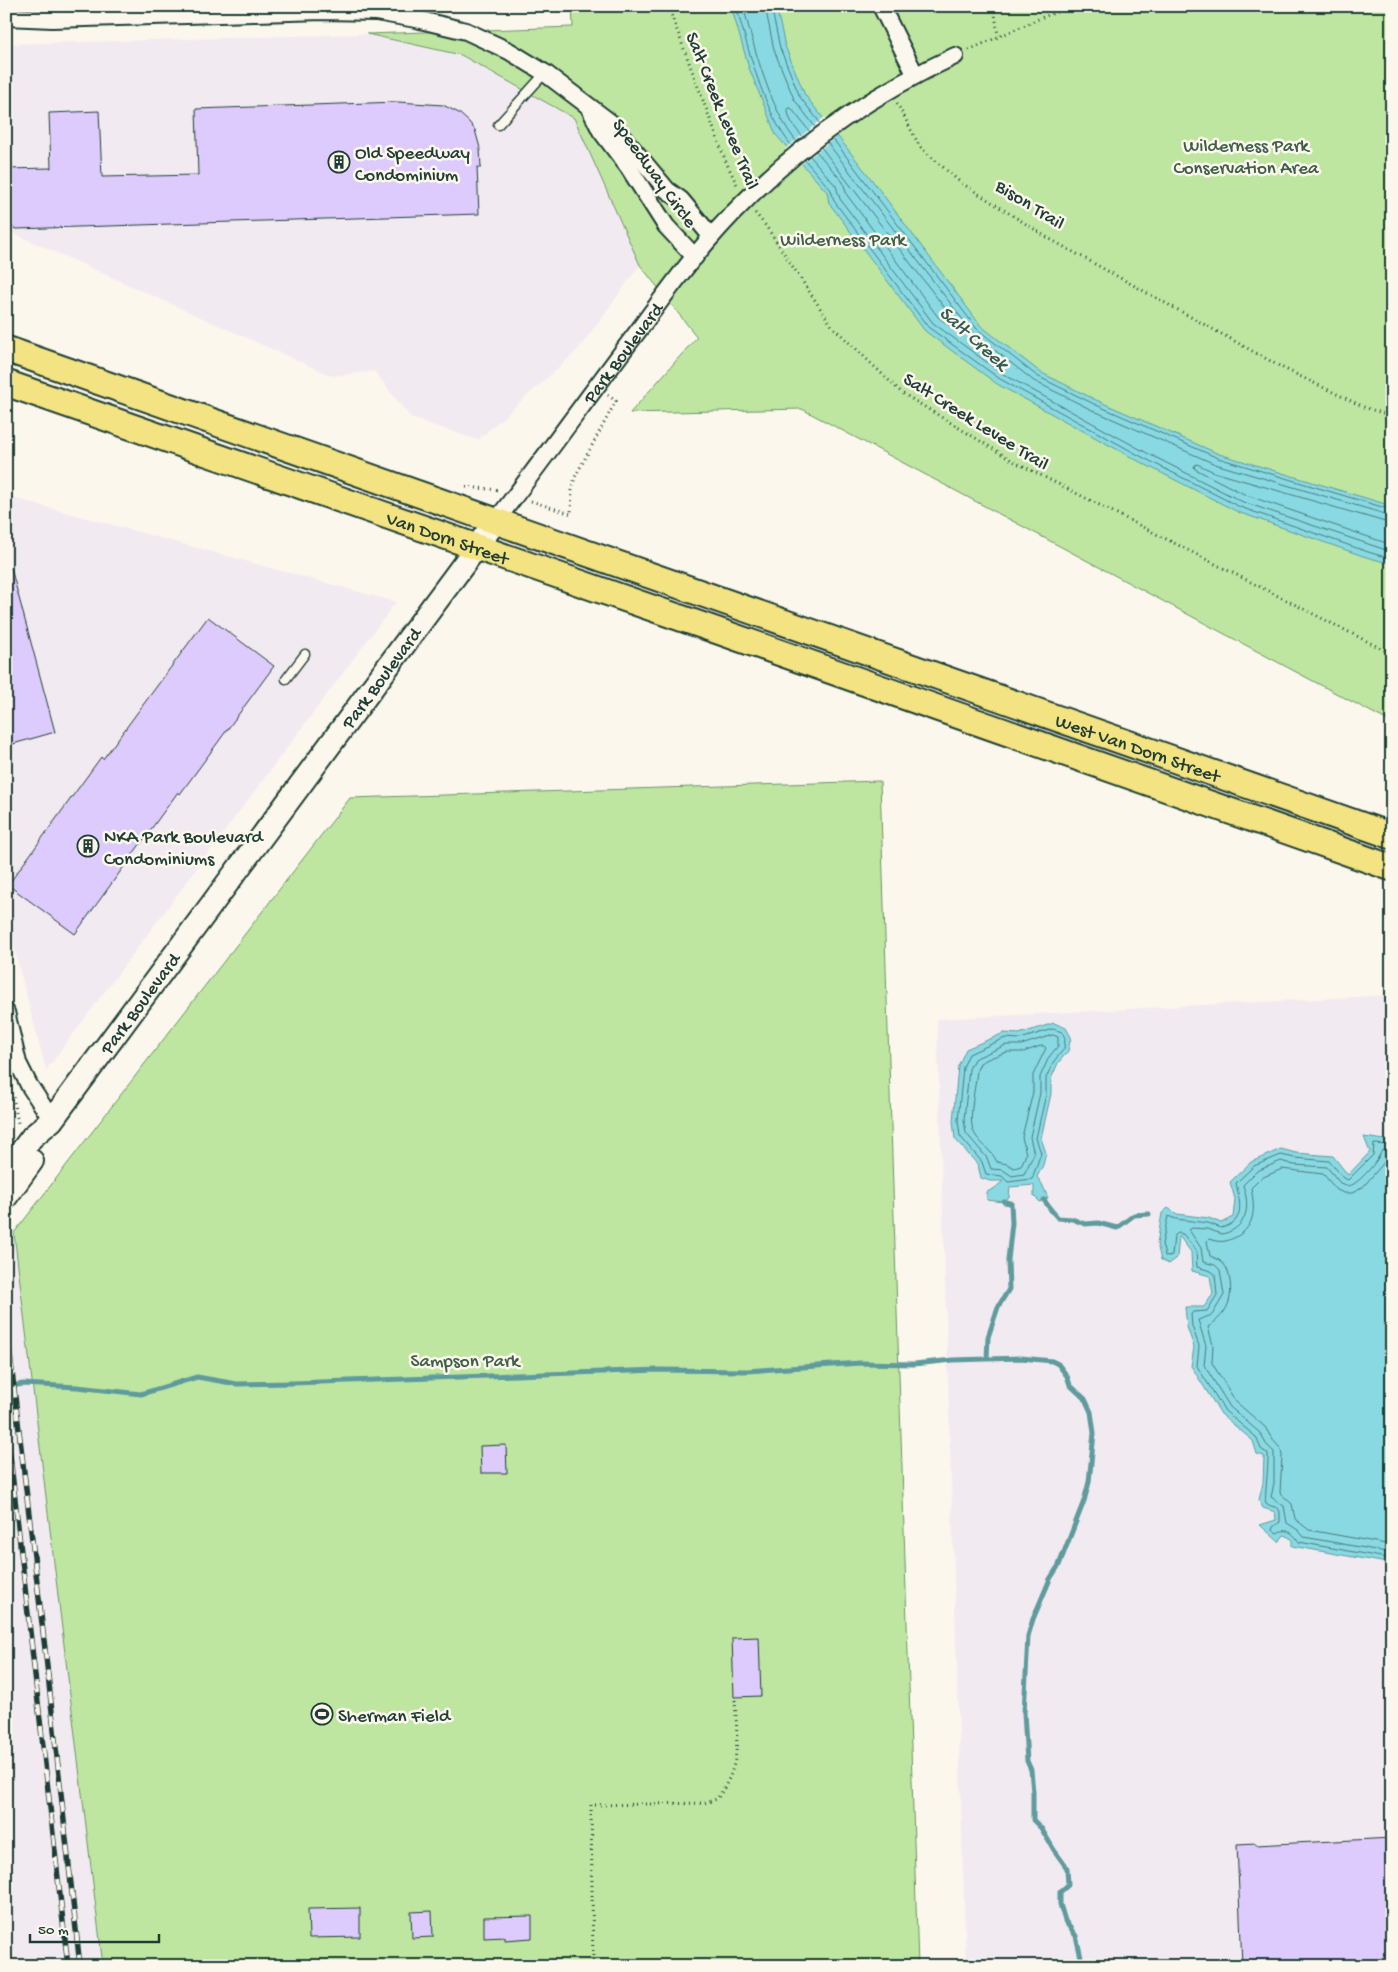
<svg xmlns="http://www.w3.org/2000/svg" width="1398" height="1972" font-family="'Gochi Hand',sans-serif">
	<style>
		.built { fill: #f2eaf1 }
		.green { fill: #bee6a1; stroke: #6e926a }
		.water { fill: #89d9e3; stroke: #5f9b9d }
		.pier { fill: #fbf7ec }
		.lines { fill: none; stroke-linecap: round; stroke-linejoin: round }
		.shore { stroke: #497b7a; stroke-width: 1 }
		.stream { stroke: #5f9b9d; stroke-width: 5 }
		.building { fill: #ddcbfd; stroke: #1f3d34 }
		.lane-casing { stroke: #1f3d34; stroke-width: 11 }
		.street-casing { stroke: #1f3d34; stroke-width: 20 }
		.secondary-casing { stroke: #1f3d34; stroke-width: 26 }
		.primary-casing { stroke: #1f3d34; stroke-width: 29 }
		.path { stroke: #1f3d34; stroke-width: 3; stroke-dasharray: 1 4; stroke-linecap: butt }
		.lane { stroke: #fbf7ec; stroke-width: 8 }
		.street { stroke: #fbf7ec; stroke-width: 16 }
		.secondary { stroke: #fbf7ec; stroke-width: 22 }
		.primary { stroke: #f4e382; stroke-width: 25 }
		.rail-casing { stroke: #1f3d34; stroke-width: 5.5 }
		.rail { stroke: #fbf7ec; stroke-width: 4; stroke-dasharray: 11; stroke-linecap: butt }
		.labels { text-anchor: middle; stroke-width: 5; stroke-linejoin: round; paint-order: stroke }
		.street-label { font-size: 19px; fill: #1f3d34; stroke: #fbf7ec }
		.park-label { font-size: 19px; fill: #3f5f4a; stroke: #fbf7ec }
		.poi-label { font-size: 19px; fill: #1f3d34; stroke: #fbf7ec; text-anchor: start }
		.water-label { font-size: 20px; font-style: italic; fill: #345c57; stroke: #fbf7ec }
	</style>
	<rect width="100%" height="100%" fill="#fbf7ec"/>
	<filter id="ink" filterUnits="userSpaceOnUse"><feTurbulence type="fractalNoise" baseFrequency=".02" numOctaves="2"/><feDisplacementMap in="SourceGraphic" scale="10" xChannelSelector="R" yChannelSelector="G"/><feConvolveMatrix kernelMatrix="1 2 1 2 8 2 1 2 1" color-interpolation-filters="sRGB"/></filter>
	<g filter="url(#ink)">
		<path class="built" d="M367,34L461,55L574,118L640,265L578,350L478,440L411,418L374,371L332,376L6,230V44Z
			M6,496L396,602L46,1070L6,918Z
			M1392,995V1966H966L937,1019Z
			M6,1184L14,1233L103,1966H6Z"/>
		<path class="green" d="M572,6H1392V723L802,409L630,413L697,337L640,265L574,118L461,55L367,34L573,27Z
			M880,781L918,1966H103L14,1233L350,798Z"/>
		<path class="water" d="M731,6H776L785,46L805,95L869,176L981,326L1040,372L1096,400L1219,454L1392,506V564L1366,557L1238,512L1142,463L997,384L925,331L829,203L827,192L776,135L749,68Z
			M1054,1023L1066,1028L1071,1037L1068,1051L1058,1063L1051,1079V1094L1041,1138L1046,1153L1043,1165L1037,1177L1042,1184L1048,1198L1040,1202L1034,1196V1185L1010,1187L1009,1198L1004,1202L987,1200V1192L995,1188L1003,1181H990L981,1178L978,1165L955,1139L953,1121L958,1066L966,1049L1004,1033L1019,1034Z
			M1364,1137L1392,1141V1166L1390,1168L1392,1182V1564L1292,1546V1539L1284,1535L1279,1542L1260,1525L1276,1520L1275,1512L1263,1508L1259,1500L1263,1483L1264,1456L1257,1454L1253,1441L1221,1414L1191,1366L1194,1347L1187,1327L1185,1307H1204L1213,1294L1210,1276L1192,1271L1191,1252L1179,1236L1177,1258L1169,1264L1161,1260L1157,1244L1162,1213L1168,1208L1177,1214L1209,1218L1221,1223L1233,1217L1235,1199L1230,1182L1251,1162L1281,1149L1296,1153L1333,1156L1348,1175L1370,1152Z"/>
		<path class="pier" d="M825,117L839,135L800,165L785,149Z"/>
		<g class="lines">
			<path class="shore" d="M736,6C748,47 764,114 792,146
				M743,6C754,46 770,111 797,142
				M765,6L774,50L794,99L816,128
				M771,6L780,48L800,97L821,124
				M803,137C796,129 787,119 788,108H791L810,132
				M833,139L977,329L1037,376L1094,404L1218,458L1392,510
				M827,142L973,333L1034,381L1092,410L1215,464L1392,516
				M816,151L843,182L847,195L938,317L954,329H957L958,325L821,147
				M810,156L836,186L840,199L933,323L1003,374L1147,453L1243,502L1392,552
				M805,160L831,190L834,201L928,327L1000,379L1144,458L1240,507L1368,552L1392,559
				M1392,524L1214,472L1197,464L1194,466L1195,469L1246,495L1392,545
				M1053,1029L1062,1032L1065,1038L1064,1049L1054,1061L1046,1078V1094L1036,1138L1041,1153L1032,1179L1008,1182L1002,1176L986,1174L982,1162L960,1136L958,1120L963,1067L969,1054L1005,1038L1020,1039Z
				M1053,1035L1058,1037V1046L1049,1057L1040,1077V1093L1030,1137L1034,1154L1024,1174L1012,1176L1003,1170L991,1169L987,1158L966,1133L964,1120L969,1069L974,1059L1006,1045H1021Z
				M1041,1046H1044L1046,1048L1033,1075V1092L1022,1137L1026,1154L1021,1166L1014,1168L1007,1164L997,1162C992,1150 977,1142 973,1130C968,1117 976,1085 977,1070L980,1063L990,1058L1007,1052H1023Z
				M1392,1145L1374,1144L1373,1155L1348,1180L1344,1178L1329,1161L1295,1158L1281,1155L1254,1166L1236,1183C1240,1203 1246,1222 1221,1228L1208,1223L1176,1219L1168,1216L1162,1244L1165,1256L1169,1257L1172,1255L1174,1236L1178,1233L1183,1234L1196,1250L1197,1267L1211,1271L1215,1274L1217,1295L1207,1311L1193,1312L1191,1314L1192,1326L1199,1346L1197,1366L1225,1411L1256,1437L1261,1449L1268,1454C1269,1462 1264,1501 1266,1503C1269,1506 1275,1507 1278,1508L1280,1512V1522L1273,1527L1272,1530L1277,1533C1287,1527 1294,1534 1299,1542L1392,1559
				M1392,1151L1382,1150C1378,1161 1360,1183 1349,1186L1340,1183L1327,1167L1294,1165L1281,1161L1257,1171L1243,1185C1244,1189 1245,1192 1246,1197C1249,1216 1241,1230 1222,1234L1207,1229L1192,1228L1189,1230L1201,1248L1203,1262L1215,1265L1220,1270L1224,1295L1212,1315L1198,1320L1206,1346L1204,1365L1230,1407L1260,1433L1266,1444L1274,1452V1484L1271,1497L1284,1506L1287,1523L1298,1530L1304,1537L1392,1553
				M1392,1159H1387L1362,1188L1352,1193H1344L1337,1190L1323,1174L1282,1169L1261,1178L1251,1188C1255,1208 1256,1226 1236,1237C1226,1242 1220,1243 1209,1239L1207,1241L1210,1256C1224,1261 1228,1267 1230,1281C1233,1303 1225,1315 1208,1327L1213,1345L1212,1363L1236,1402L1265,1427L1272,1439L1281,1449L1282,1456L1280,1493L1292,1504L1295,1519L1309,1530L1392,1545"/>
			<path class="stream" d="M1044,1200L1051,1210L1058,1218L1072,1219L1085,1224L1098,1223L1117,1228L1134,1215L1149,1214
				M987,1359L988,1337L998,1307L1009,1289L1008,1260L1012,1223L1011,1203L1004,1202
				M6,1387L23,1384L77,1387L141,1394L197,1377L237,1384L292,1383L659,1370L747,1371L860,1363L914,1364L953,1360L1021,1358L1052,1361L1058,1364L1067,1376L1070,1385L1085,1399L1091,1412L1094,1433L1089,1482L1084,1501L1059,1565L1050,1579L1033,1619L1028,1636L1024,1713L1027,1761L1031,1770L1033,1792V1820L1041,1828L1054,1850L1067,1868L1068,1885L1060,1892V1904L1065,1921L1076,1936L1083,1966"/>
		</g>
		<path class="building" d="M398,102L443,105L459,113L469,122L475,130L480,148L481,168L477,167L479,214L16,229L6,225V169L51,168L49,113L99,111L102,177L198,175L196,109Z
			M11,568L55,732L6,746V569Z
			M208,617L274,666L180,794L178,792L75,934L8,885L101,757L103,759Z
			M506,1445L507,1473H481L480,1446Z
			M759,1637L761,1696L734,1697L732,1638Z
			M1392,1838V1966H1242L1237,1844L1256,1843V1845Z
			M360,1908V1937L309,1938L308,1909Z
			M432,1911L433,1937L412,1938L411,1912Z
			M532,1916V1938L505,1940V1937L484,1938V1917Z"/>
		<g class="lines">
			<g class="lane-casing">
				<path id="lane" d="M498,125L545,73
					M286,679L305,654"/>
			</g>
			<g class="street-casing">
				<g id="street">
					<path d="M881,6L915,74"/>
					<path d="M6,17L52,19L323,11L376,12L416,19L466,31L509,51L545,73L611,123L667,190L681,200L711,236"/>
					<path d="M590,109L601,131L629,168L666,226L695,257"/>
					<path id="s1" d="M495,522C544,459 590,394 638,331C671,286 704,241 744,202C804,141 877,92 955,56"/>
					<path d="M6,1012L18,1063L29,1085L52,1120"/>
				</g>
			</g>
			<g class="secondary-casing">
				<g id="secondary">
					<path id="s2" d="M6,1172L32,1137L52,1120L495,522"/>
					<path d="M6,1197L32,1161"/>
				</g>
			</g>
			<g class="primary-casing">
				<g id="primary">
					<path id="s3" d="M6,349L1392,836"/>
					<path id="s4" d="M6,383L718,631L1392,868"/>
				</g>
			</g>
			<path class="path" d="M668,6L726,162L738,187
				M994,6L998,36
				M969,50L1043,17L1074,6
				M897,103L920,147L960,182L1048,238L1283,368L1366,408L1392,416
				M755,213L766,226L832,326L902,393L1013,461L1392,654
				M466,487L499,490
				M531,501L571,514L572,491L575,477L616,401L608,395
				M6,1084L13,1097L18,1123
				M593,1966L591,1805L704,1803L717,1799C742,1764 737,1740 735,1699"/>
			<use href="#lane" class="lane"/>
			<use href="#street" class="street"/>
			<use href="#secondary" class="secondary"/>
			<use href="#primary" class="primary"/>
			<g class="rail-casing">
				<path id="rail" d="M6,1321L46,1657L80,1966
					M6,1420L68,1966"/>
			</g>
			<use href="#rail" class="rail"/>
		</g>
	</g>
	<defs>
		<g id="building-ring" transform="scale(1.125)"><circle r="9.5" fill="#fbf7ec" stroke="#1f3d34" stroke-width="1.5"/><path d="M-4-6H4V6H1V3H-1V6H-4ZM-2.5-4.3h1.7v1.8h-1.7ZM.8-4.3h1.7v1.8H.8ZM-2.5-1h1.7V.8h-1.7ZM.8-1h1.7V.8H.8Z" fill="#1f3d34"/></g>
		<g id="stadium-ring" transform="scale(1.125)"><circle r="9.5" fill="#fbf7ec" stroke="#1f3d34" stroke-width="1.5"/><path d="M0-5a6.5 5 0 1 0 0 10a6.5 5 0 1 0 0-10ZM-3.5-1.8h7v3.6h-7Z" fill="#1f3d34"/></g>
	</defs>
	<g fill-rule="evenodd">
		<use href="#building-ring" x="339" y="162"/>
		<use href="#building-ring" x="88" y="846"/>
		<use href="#stadium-ring" x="322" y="1714"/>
	</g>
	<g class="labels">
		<g class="street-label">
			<text transform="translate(724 110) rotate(68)" y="7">Salt Creek Levee Trail</text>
			<text transform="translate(656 172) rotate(54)" y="7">Speedway Circle</text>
			<text transform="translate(1031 203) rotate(32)" y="7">Bison Trail</text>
			<text dy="7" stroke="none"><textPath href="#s1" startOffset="212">Park Boulevard</textPath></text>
			<text transform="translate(977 420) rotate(32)" y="7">Salt Creek Levee Trail</text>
			<text dy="7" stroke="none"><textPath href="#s4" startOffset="468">Van Dorn Street</textPath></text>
			<text dy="7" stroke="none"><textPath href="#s2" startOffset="621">Park Boulevard</textPath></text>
			<text dy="7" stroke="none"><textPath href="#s3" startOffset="1200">West Van Dorn Street</textPath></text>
			<text dy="7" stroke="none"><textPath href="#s2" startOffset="216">Park Boulevard</textPath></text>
		</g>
		<g class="park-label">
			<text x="1246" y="151">Wilderness Park<tspan x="1246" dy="22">Conservation Area</tspan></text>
			<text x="843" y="245">Wilderness Park</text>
			<text x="465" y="1366">Sampson Park</text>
		</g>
		<g class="poi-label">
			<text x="355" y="158">Old Speedway<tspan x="355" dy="22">Condominium</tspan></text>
			<text x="104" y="842">NKA Park Boulevard<tspan x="104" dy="22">Condominiums</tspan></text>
			<text x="338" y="1721">Sherman Field</text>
		</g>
		<g class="water-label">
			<text transform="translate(975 337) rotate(42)" y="7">Salt Creek</text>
		</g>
	</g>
	<rect width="1398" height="1972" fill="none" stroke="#fbf7ec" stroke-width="25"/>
	<rect x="12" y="12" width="1373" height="1947" fill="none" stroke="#1f3d34" stroke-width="2" filter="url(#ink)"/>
	<path d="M30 1934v8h129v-8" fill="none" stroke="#1f3d34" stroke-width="2.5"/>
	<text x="38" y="1934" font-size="15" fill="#1f3d34" stroke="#fbf7ec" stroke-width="4" paint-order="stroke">50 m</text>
</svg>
